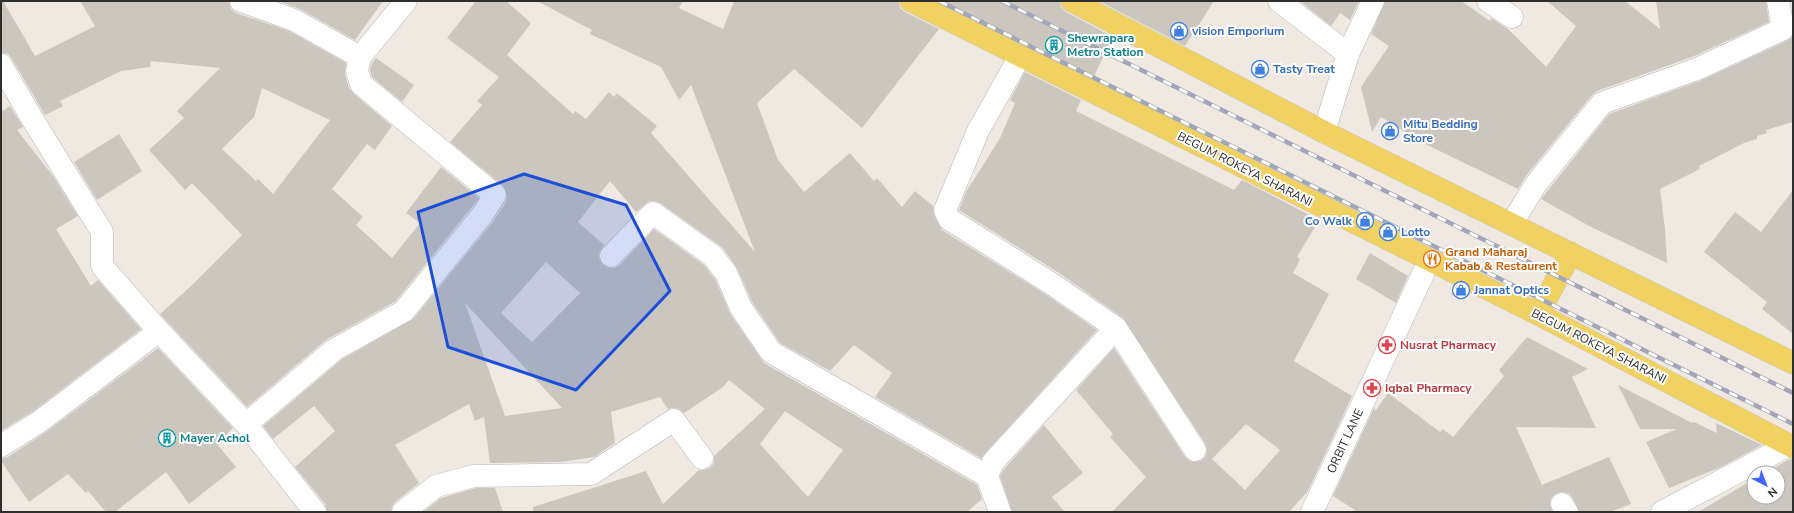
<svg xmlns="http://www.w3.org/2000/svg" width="1794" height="513" font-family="'Nunito Sans',sans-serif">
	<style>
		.building { fill: #cbc7bf; fill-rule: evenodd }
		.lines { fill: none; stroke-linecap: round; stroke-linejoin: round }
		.street-casing { stroke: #b4b7c1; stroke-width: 23 }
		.primary-casing { stroke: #c9c9c9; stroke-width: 23 }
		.street { stroke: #fff; stroke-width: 22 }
		.primary { stroke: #f2d163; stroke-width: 22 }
		.rail-casing { stroke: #a3a6b8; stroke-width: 4.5 }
		.rail { stroke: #fff; stroke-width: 3; stroke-dasharray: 9; stroke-linecap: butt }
		.marked { fill: #1d4ed8; fill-opacity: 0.2; stroke: #1d4ed8; stroke-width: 3; stroke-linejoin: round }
		.labels { text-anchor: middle; stroke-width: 4; stroke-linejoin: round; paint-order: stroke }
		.shop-label { font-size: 12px; font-weight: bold; fill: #366cbe; stroke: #fff; text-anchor: start }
		.culture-label { font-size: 12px; font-weight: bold; fill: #0d838f; stroke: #fff; text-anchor: start }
		.street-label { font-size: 12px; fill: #2e2e2e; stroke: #fff }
		.food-label { font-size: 12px; font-weight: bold; fill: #c56008; stroke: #fff; text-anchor: start }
		.health-label { font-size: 12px; font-weight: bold; fill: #be3a42; stroke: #fff; text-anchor: start }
	</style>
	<rect width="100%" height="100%" fill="#efe9e1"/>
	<path class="building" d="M1,1H3L35,56L95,26L80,1H229L231,9L236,13L289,31L346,63L345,75L349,88L353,93L392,126L375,150L367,144L332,189L363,217L356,225L392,258L420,223L406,213L441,167L479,198L396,301L326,340L247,407L160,314L191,286L242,235L192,183L185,190L149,150L184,118L177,111L220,68L151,61L150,67L121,71L60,101L63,106L45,115L12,59L8,54L1,53ZM262,88L330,120L273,194L258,179L256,181L222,149L254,117Z
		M278,1H383L355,40L300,9Z
		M476,1H506L531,23L507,55L573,114L575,111L586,119L609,92L614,97L617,93L657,126L651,133L755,252L691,85L679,100L661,67L590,34L592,30L537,1H683L679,8L723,29L734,1H899L900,8L905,12L939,29L862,128L794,69L757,103L778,160L804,192L850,153L874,181L877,178L902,207L915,191L933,206L934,215L942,230L1045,294L1097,330L981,458L875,397L892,373L854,345L830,371L780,343L752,302L737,268L723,248L660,203L654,201H649L636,212L610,181L578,222L604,245L599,253V259L603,265L608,268H615L620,265L654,229L704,265L715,279L731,315L764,363L977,485L982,499L967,512H533V507L646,471L663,504L699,470H704L710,468L714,463V456L765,409L729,380L723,387L684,413L679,409L673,408L668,409L660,397L611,412L615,443L594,457L561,462L490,463L484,417L475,421L469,404L395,445L419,483L395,502L392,507L391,512H327L325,504L295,467L335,431L314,406L273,439L263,426L341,360L413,319L493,222L506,202L507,196L503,186L450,142L482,105L477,101L499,77L447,38ZM546,262L580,293L532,342L501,313ZM465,303L562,408L505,416ZM785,411L843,450L808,497L760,444Z
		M939,1H1060L1061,7L1066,12L1113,37L1093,78Z
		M1099,1H1214L1185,46Z
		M1300,1H1359L1350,20L1340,13L1331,26Z
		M1385,1H1461L1490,21L1491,18L1508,29L1546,67L1576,26L1547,1H1625L1660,29L1656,1H1766L1769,22L1692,57L1597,91L1592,95L1526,176L1518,189L1423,143L1381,117L1372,132L1361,87L1389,46L1371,34Z
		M1793,36V122L1766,130L1767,133L1757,136V139L1744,143L1699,166L1700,169L1660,189L1665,229L1667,263L1591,227L1541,199L1609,114L1702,80L1788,40Z
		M376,58L414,85L402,102L372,77L370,70L372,63Z
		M1025,72L1081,100L1076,111L1234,190L1242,180L1319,220L1297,257L1300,259L1293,273L1329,294L1294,361L1352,396L1308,491L1289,512H1112L1146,477L1110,437L1113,434L1076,390L1114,348L1185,457L1190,461L1195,462L1201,461L1206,456L1207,449L1205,443L1123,318L1059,273L959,210L966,192L1000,138L1015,103L1010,100ZM1246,424L1280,450L1245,490L1212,459Z
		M10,106L23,127L17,130L53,176L78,216L56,229L91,286L98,280L141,329L32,412L1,431V108L3,111Z
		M119,134L142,171L97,200L74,162Z
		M1793,190V334L1762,309L1767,302L1704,252L1735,212L1761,232Z
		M1370,253L1408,276L1396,303L1356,279Z
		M1527,337L1588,369L1572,377L1596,428L1516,427L1542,485L1609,457L1631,504L1610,512H1579L1572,497L1568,493L1561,492L1555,494L1551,498L1550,505L1552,512H1358L1333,496L1374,408L1376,410L1388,393L1440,432L1443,429L1453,437L1504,376L1499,370Z
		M158,348L233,428L217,444L236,467L189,504L166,472L115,512H106L88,491L86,493L68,474L29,502L1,461V458L8,457L46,432Z
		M1618,385L1692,423L1694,422L1717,433L1716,423L1762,445L1721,467L1669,488L1646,442L1677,429H1640Z
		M1044,425L1083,473L1052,497L1065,512H1012L1000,476L1004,469Z
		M1790,459H1793V512H1698L1754,479V497H1778V473H1764Z
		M476,488H495L503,512H423L441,498Z"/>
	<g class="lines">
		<g class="street-casing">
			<path id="street" d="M241,1L294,20L360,57
				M1279,1L1348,54
				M1488,1L1512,17
				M1,65L33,120L102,232V266L159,331L246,424
				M1324,132L1348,54L1373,1
				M1512,223L1536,184L1602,103L1697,69L1783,29L1778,1
				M611,256L653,213L713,256L726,273L741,308L771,352L987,476
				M1116,328L1195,450
				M1,446L39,422L159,331
				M1562,504L1567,512
				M315,512L246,424L334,350L404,311L483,214L495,195L361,84L357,71L360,57L406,1
				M403,512L436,486L474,476L591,474L674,420L702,458
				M1000,512L987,476L993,462L1116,328L1052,284L949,219L945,210L978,131L1020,56
				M1312,512L1429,261
				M1662,512L1789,445"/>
		</g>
		<g class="primary-casing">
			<path id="primary" d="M911,1L1538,314L1793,447
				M1072,1L1324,132L1793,363
				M1538,314L1571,253"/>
		</g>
		<use href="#street" class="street"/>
		<use href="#primary" class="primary"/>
		<g class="rail-casing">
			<path id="rail" d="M939,1L1793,424
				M1002,1L1793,393"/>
		</g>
		<use href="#rail" class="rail"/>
	</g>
	<path class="marked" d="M524,174L626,205L670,291L576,390L448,347L418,212Z"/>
	<defs>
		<g id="shop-ring" transform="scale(0.9)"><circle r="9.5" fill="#fff" stroke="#3f7fe0" stroke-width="1.5"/><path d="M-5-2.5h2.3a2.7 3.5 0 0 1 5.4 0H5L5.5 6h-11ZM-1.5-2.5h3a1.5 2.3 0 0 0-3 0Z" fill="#3f7fe0"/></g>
		<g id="building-ring" transform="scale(0.9)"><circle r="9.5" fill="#fff" stroke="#0f9aa8" stroke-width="1.5"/><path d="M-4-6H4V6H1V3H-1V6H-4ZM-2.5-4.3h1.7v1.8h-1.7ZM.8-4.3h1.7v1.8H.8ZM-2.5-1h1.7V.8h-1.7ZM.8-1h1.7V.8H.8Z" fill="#0f9aa8"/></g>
		<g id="restaurant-ring" transform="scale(0.9)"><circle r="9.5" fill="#fff" stroke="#e8710a" stroke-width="1.5"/><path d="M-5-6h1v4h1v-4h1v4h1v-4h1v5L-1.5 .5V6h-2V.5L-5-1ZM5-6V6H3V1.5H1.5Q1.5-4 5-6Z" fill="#e8710a"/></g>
		<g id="pharmacy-ring" transform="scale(0.9)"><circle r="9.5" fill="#fff" stroke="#e0444e" stroke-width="1.5"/><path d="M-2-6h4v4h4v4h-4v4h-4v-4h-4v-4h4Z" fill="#e0444e"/></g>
	</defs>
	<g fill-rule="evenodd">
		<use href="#shop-ring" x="1179" y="31"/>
		<use href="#building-ring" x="1054" y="45"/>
		<use href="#shop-ring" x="1260" y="69"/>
		<use href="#shop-ring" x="1390" y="131"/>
		<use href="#shop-ring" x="1365" y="221"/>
		<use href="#shop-ring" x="1388" y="232"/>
		<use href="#restaurant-ring" x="1432" y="259"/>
		<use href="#shop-ring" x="1461" y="290"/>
		<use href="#pharmacy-ring" x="1387" y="345"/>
		<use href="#pharmacy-ring" x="1372" y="388"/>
		<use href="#building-ring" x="167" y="438"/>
	</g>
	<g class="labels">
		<g class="shop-label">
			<text x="1192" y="35">vision Emporium</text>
			<text x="1273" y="73">Tasty Treat</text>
			<text x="1403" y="128">Mitu Bedding<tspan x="1403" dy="14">Store</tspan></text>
			<text x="1352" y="225" text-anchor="end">Co Walk</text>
			<text x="1401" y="236">Lotto</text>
			<text x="1474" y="294">Jannat Optics</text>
		</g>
		<g class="culture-label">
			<text x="1067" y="42">Shewrapara<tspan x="1067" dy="14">Metro Station</tspan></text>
			<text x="180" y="442">Mayer Achol</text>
		</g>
		<g class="street-label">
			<text transform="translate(1245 169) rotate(27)" y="4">BEGUM ROKEYA SHARANI</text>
			<text transform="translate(1599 346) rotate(27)" y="4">BEGUM ROKEYA SHARANI</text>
			<text transform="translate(1345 441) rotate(-65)" y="4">ORBIT LANE</text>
		</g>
		<g class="food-label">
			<text x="1445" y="256">Grand Maharaj<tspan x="1445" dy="14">Kabab &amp; Restaurent</tspan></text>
		</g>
		<g class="health-label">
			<text x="1400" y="349">Nusrat Pharmacy</text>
			<text x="1385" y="392">Iqbal Pharmacy</text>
		</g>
	</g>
	<rect width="1794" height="513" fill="none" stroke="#2e2e2e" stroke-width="4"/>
	<g transform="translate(1766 485) rotate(138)"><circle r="19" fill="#ffffff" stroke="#ababab"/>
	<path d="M0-3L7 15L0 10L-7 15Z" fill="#4264fb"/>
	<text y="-6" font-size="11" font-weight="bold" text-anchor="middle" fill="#2e2e2e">N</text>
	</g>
</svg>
